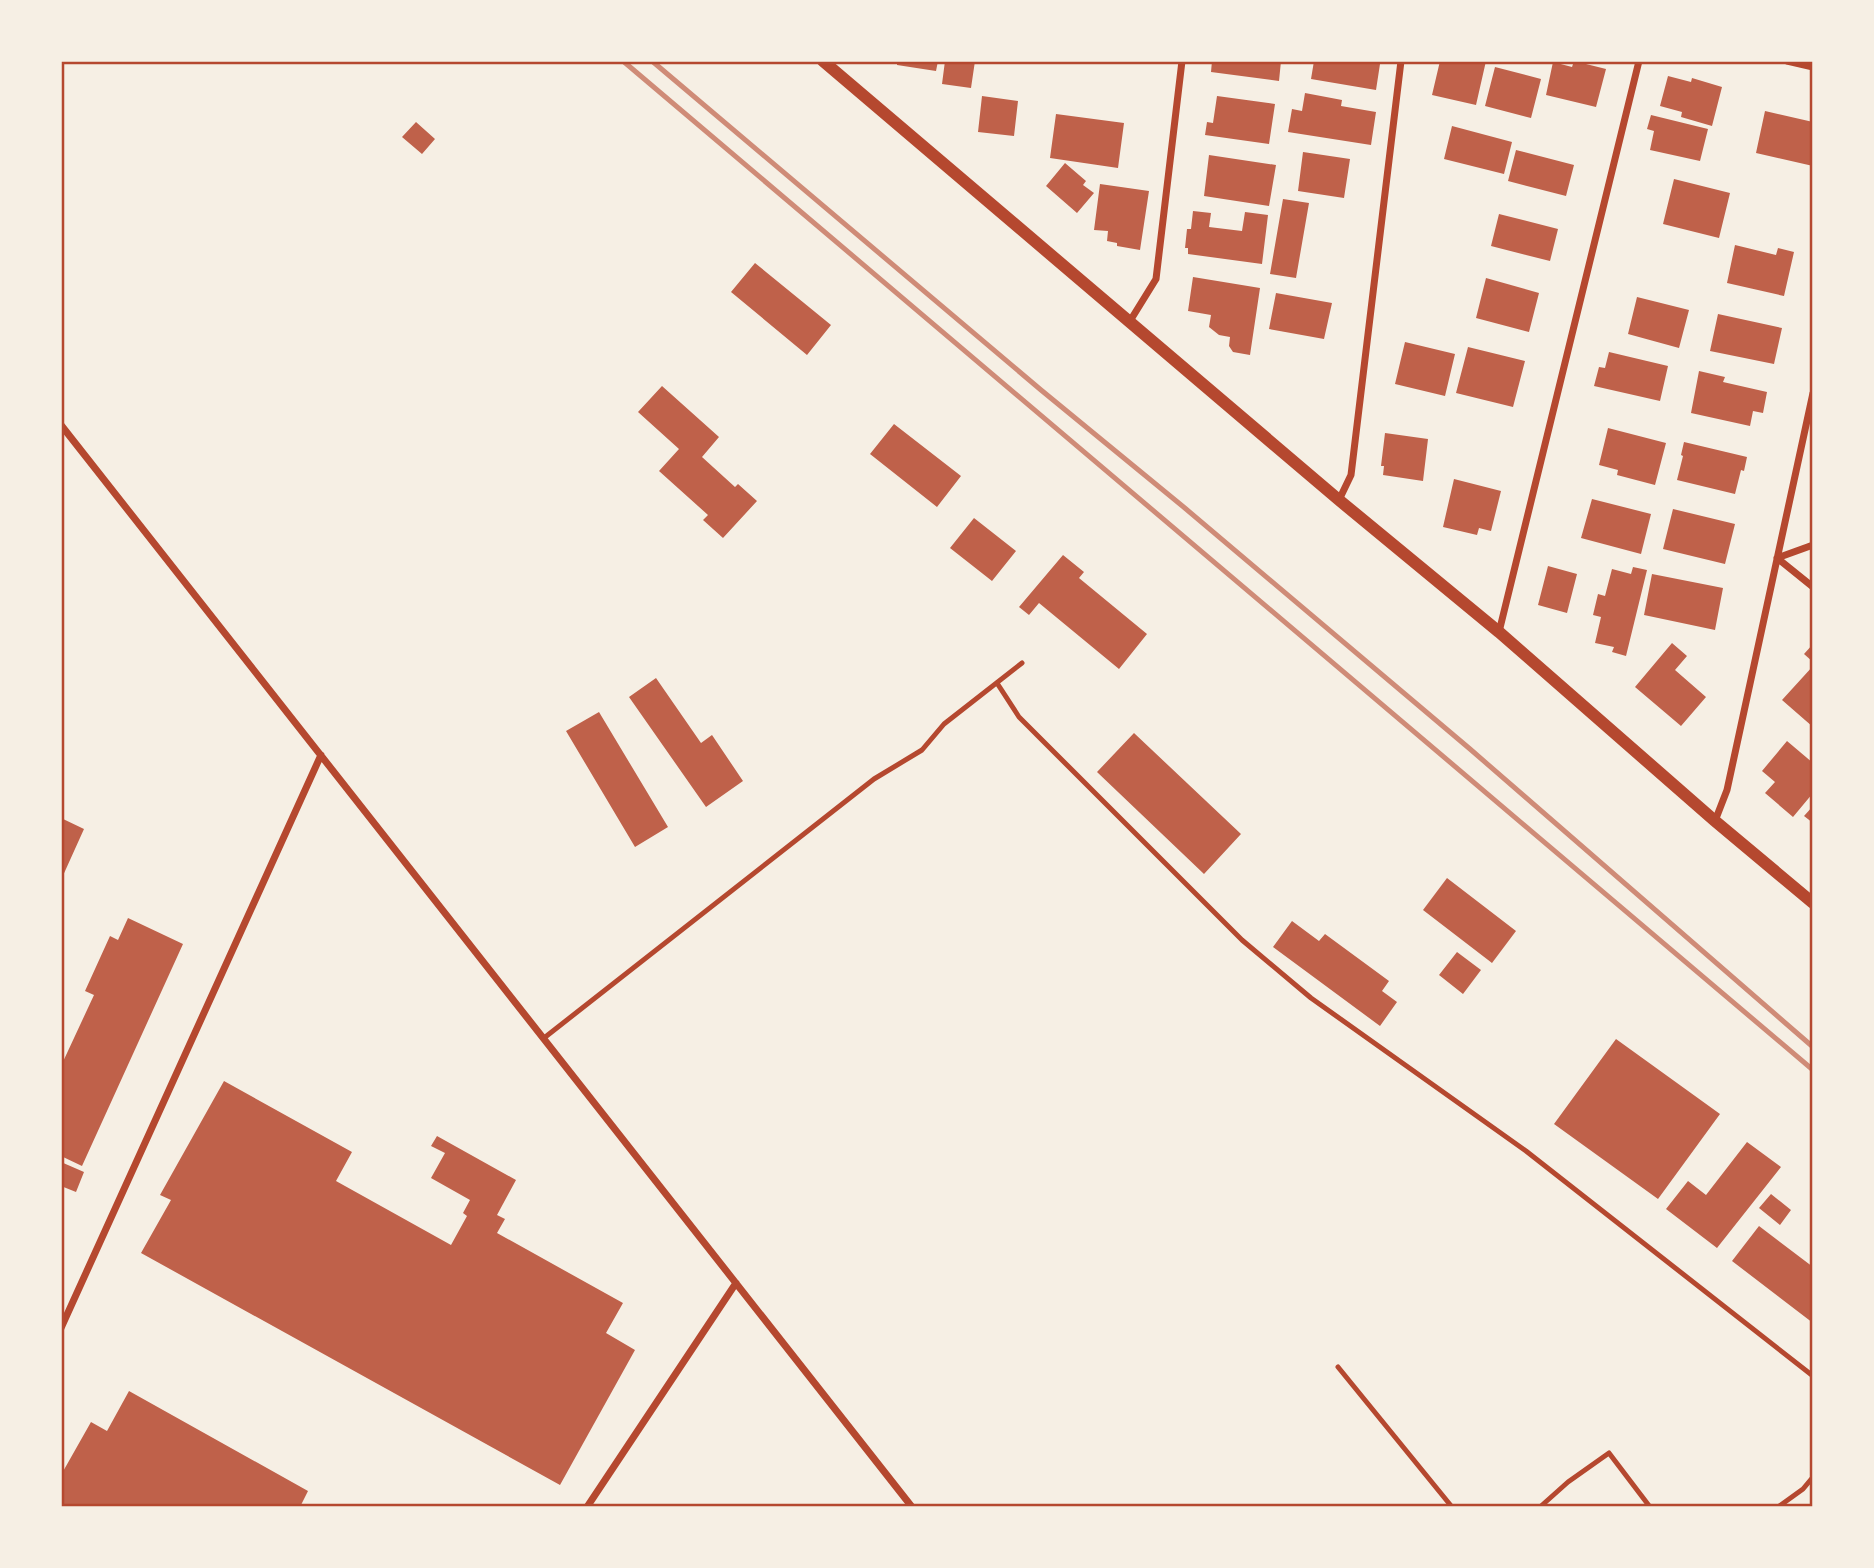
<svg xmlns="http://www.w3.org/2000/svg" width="1874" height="1568" font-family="Manrope,sans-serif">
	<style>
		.building { fill: #bf614a }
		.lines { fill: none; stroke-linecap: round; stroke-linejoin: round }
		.service { stroke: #b5482f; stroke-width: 5 }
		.minor { stroke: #b5482f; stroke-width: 7 }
		.tertiary { stroke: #b5482f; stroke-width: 12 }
		.rail { stroke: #cf8b77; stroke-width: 5 }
		.neatline { fill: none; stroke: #b5482f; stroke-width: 2.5 }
	</style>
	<rect width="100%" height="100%" fill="#f6efe4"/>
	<path class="building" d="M897,61H938L936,71L897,65Z
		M945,61H975L971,88L942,84Z
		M1212,61H1281L1279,81L1211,72Z
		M1314,61H1376V64H1380L1376,90L1311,79Z
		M1440,61H1486L1476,105L1432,95Z
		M1574,61L1606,69L1596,107L1546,95L1553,62L1572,67Z
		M1495,67L1541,79L1531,118L1485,106Z
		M1668,76L1691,82L1692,78L1722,87L1712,126L1681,117L1682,112L1660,106Z
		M1305,93L1342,100L1341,106L1376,112L1371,145L1288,132L1292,109L1302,111Z
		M982,96L1018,101L1014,136L978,132Z
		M1217,96L1275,104L1269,144L1205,135L1207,122L1213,123Z
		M1765,111L1813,122V166L1756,153Z
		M1056,114L1124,123L1118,168L1050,158Z
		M1651,115L1708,129L1700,161L1650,150L1654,131L1647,129Z
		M416,122L435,139L422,154L402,137Z
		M1452,126L1512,142L1504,174L1444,159Z
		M1516,150L1574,165L1566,196L1508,181Z
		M1303,152L1350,159L1344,198L1298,191Z
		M1209,155L1276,165L1269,206L1204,196Z
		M1065,163L1086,181L1083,185L1094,193L1077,213L1046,186Z
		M1674,179L1730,193L1719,238L1663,224Z
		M1100,184L1149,191L1140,250L1117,246V243L1107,241L1108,231L1094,230Z
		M1283,199L1309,203L1296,278L1270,274Z
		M1193,211L1211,213L1209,227L1242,231L1245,212L1268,215L1262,264L1188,254V248H1185L1187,229H1191Z
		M1499,214L1558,229L1550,261L1491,246Z
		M1735,245L1776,255L1778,248L1794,252L1784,296L1727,283Z
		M755,263L831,325L807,355L731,292Z
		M1193,277L1260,288L1250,355L1233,352L1229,346L1230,337L1219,335L1209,327L1211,315L1188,311Z
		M1486,278L1539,293L1529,332L1476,318Z
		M1276,293L1332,303L1324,339L1269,329Z
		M1637,297L1689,310L1679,348L1628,334Z
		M1718,314L1782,328L1774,364L1710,351Z
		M1405,342L1455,354L1445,396L1395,384Z
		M1468,347L1525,361L1513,407L1456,393Z
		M1609,352L1668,366L1660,401L1594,386L1599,367L1605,368Z
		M1699,371L1725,377L1723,382L1767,392L1763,413L1753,411L1750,426L1691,413Z
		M662,386L719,437L702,457L735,487L738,484L757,501L723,538L703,520L708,515L659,471L679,449L638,412Z
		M894,424L961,476L937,507L870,454Z
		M1608,428L1666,443L1655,485L1617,475L1618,470L1599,465Z
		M1385,433L1428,439L1423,481L1383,475L1384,466H1381Z
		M1684,442L1747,457L1744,471L1741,470L1735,494L1677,480L1683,456L1681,455Z
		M1454,479L1501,491L1491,531L1479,528L1477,535L1443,527Z
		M1592,499L1651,514L1641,554L1581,538Z
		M1673,509L1735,524L1725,564L1663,549Z
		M974,518L1016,551L992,581L950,548Z
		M1063,555L1084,572L1079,578L1147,634L1119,669L1039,603L1029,615L1019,607Z
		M1548,566L1577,574L1567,613L1538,605Z
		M1633,567L1647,570L1626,656L1612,652L1614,647L1595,643L1601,617L1593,615L1598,594L1605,596L1612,569L1631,574Z
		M1652,574L1723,588L1715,630L1644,615Z
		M1672,643L1687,656L1675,670L1706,697L1681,726L1635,687Z
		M1813,644V662L1804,654Z
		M1813,666V727L1782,700Z
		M656,678L701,743L712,735L743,781L706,807L629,697Z
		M599,712L668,827L635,847L566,731Z
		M1134,733L1241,834L1204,874L1097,772Z
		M1787,741L1813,763V793L1793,817L1765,793L1775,782L1762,771Z
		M1813,806V823L1804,816Z
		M61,818L84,829L61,880Z
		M1447,878L1516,931L1492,963L1423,910Z
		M128,918L183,944L82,1166L61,1156V1066L94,995L85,991L110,936L118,940Z
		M1292,921L1319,941L1325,934L1389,981L1382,991L1397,1002L1380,1026L1273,947Z
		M1457,952L1481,970L1463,994L1439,975Z
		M1616,1039L1720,1114L1658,1199L1554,1124Z
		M224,1081L352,1152L336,1181L451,1245L467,1216L463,1213L470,1200L431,1178L445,1153L431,1146L437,1136L516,1180L497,1215L505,1219L497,1233L623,1303L606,1333L635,1350L560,1485L141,1253L171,1200L160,1195Z
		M1747,1142L1781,1167L1717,1248L1666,1209L1688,1181L1706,1195Z
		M61,1162L84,1172L76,1192L61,1186Z
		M1771,1194L1791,1210L1780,1225L1759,1208Z
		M1759,1226L1813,1267V1323L1732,1261Z
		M129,1391L308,1491L300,1507H61V1475L91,1422L107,1431Z"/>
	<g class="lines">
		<path class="service" d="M997,683L1019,717L1242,940L1311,998L1526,1151L1813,1376
			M544,1038L874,779L922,750L944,724L1022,663
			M1338,1367L1452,1507
			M1540,1507L1568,1482L1609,1453L1650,1507
			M1778,1507L1803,1489L1813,1477"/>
		<path class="minor" d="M1787,61L1813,67
			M1130,321L1156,279L1182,61
			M61,425L912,1507
			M1339,500L1351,475L1401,61
			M1777,558L1813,587
			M1777,558L1813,545
			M1499,632L1639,61
			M1715,821L1727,790L1813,393
			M61,1328L321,755
			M587,1507L736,1283"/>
		<path class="tertiary" d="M823,61L1339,500L1499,632L1715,821L1813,903"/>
		<path class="rail" d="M623,61L1813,1070
			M652,61L1041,390L1186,509L1470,749L1813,1047"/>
	</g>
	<rect width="1874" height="1568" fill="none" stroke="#f6efe4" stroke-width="126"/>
	<rect x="63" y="63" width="1748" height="1442" class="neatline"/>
</svg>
